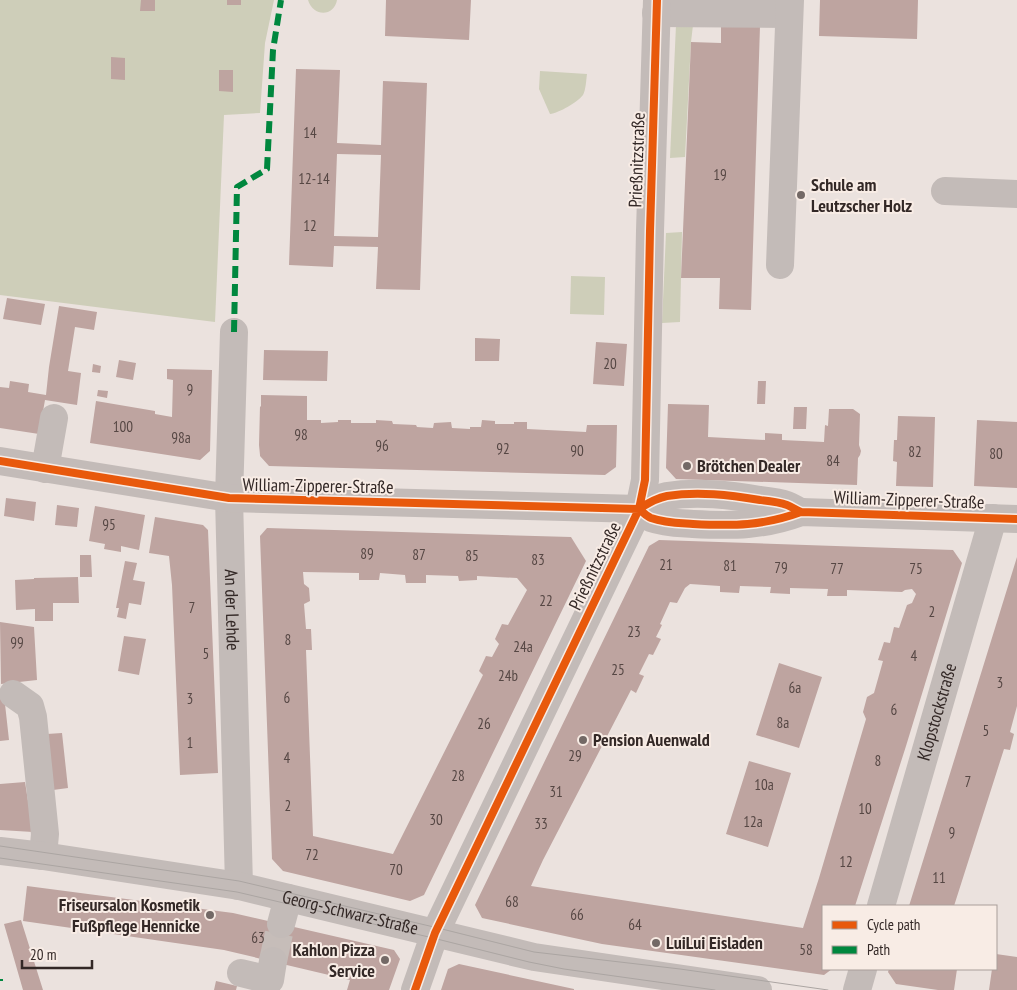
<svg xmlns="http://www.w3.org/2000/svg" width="1017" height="990" font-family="'PT Sans Narrow',sans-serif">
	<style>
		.green { fill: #ceceb9 }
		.building { fill: #bea4a0; fill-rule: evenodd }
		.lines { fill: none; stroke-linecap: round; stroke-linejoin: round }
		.minor-tunnel { stroke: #c6bdb9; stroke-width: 28; stroke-dasharray: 28 14; stroke-linecap: butt }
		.minor { stroke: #c3bbb8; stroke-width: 28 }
		.tram { stroke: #aba5a2; stroke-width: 1 }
		.quiet { stroke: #00873e; stroke-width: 6; stroke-dasharray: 12 6; stroke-linecap: butt }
		.cycleway-casing { stroke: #f8ece5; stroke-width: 11 }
		.cycleway { stroke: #e8590c; stroke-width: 8 }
		.poi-dot { fill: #736966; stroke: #f8ece5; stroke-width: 2 }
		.labels { text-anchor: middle; stroke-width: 4; stroke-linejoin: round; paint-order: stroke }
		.number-label { font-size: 15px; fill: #564744 }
		.street-label { font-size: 18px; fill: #332826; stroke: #f8ece5 }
		.poi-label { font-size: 18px; font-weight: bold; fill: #332826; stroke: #f8ece5; text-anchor: start }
	</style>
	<rect width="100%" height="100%" fill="#ebe2de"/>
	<path class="green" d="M0,0H274L265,43L260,113L224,115L215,322L0,295Z
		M308,0H337C334,17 313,17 308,0Z
		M676,25H693L691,42L685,157L670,158Z
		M540,71L587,74C586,81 586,89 583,95C578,102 559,113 550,114L539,89Z
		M682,232L680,322L662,323L666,233Z
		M571,276L605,277L604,315L570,314Z"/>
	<path class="building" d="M141,0H155V11H140Z
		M227,0H241V5H227Z
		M386,0H471L469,40L385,36Z
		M820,0H918L917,39L819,36Z
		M721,25L760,26L751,310L719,309L720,278H681L691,42L721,43Z
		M111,57L125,58V80L111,79Z
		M296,69L340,70L337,143L381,145L383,81L427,83L420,290L376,289L378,247L334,246L333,267L289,265ZM337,154L381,155L378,237L334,236Z
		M219,70H233V92L219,91Z
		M7,298L45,304L41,325L3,319Z
		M59,306L97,312L94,330L75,327L68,371L81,373L77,405L45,400L39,434L0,428V387L9,388L10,381L29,384L28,392L46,395L49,367Z
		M475,338L500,339L499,361H475Z
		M596,342L627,344L624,386L593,384Z
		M264,350L328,351L327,381L263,380Z
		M119,360L136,363L133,380L116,377Z
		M93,364L101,366L100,373L92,372Z
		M167,369L212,370L210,451L200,460L90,443L96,401L155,411V414L172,417L173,380L167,379Z
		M758,381H766L765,404H757Z
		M98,390L108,391L107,398L97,396Z
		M261,395L307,396V420H321V423L338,422V420H351V423H376V420L392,421L393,424L416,425L417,427L433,428L434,423L451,422L452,428L470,429V427H481L482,420L495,421V424H514V422H527V429L586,432L587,425H617L616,467L605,475L269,466L260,456V455L259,445L260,406L261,407Z
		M668,404L709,405L708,437L765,440V433L782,434V440L824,442L825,425L828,426L829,409H853L860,414L859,445L861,451L860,455L858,458L857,485L676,479L666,468Z
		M794,407H807L806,429H793Z
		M898,416L935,417L933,487L896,486L897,462L893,461L894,440H897Z
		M977,420L1017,422V488L974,486Z
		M6,498L36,502L34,521L4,516Z
		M57,505L79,508L77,527L55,525Z
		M95,506L145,515L139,550L121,546V552L104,549L105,544L89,541Z
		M155,517L203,525L208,530L218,773L180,775L172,585L169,556L149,553Z
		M267,528L571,537L586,561L424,895L410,901L283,871L272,859L260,536ZM303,572L359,573V580H379L380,573L405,575L406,583H426V575L458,576L459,581L477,580V576L517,578L527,590L508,625L502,624L495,639L499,644L492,657L486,656L479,671L483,675L393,854L313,836L306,650H312L311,629H306L304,604L310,601L309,588L304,584Z
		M659,540L953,550L962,563L906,746L855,906H823V969H832L824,975L602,944L482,918L475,905L649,546ZM690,584L720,586V592L739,593L740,586L771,587L770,593L790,594V588L828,589L827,596H847V590L902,592L905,590L912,589L916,594L912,603L907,605L899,628L894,627L890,643L884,642L878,660L883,661L874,693L867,697L863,712L866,719L819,878L803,928L531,886L543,860L631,690L636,693L644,676L639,674L649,654L653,655L661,639L656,637L662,625L660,624L670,602L677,603L685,588Z
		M80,555H91L92,577H80Z
		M1017,557V706L1010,732L1014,734L1010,750L1004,749L954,906H909Z
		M125,561L137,563L133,580L145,582L141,605L129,603L126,619L117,617L119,608H116Z
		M78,577L79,603H53V621H35V609L16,610L15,580L34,579V578Z
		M0,622L34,627L37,680L1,684Z
		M124,636L146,639L139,675L118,671Z
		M779,663L822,677L799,748L756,735Z
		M0,695H4L9,740L0,741Z
		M62,733L68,788L53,790L47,734Z
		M749,761L791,773L768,847L726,834Z
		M25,782L33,832L0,830V784Z
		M27,886L233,913L394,950L400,959L389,990H347L350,980L224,950L23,921Z
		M21,920L43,990H23L4,924Z
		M996,954L1017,957V990H989L992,969H996Z
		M459,964L574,989V990H441L448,969Z
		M889,969H957L954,990H938L896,984L888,972Z
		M216,981L237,986L236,990H214Z"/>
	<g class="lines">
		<path class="minor-tunnel" d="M273,961L281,924"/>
		<g class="minor">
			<path d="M656,13L789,14"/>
			<path d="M945,191L1017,194"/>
			<path d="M780,265L790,0"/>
			<path id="s1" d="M234,332L229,498L239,886"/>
			<path d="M0,461L229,498L639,509C648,503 657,498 667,496C698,491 730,495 760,500C769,501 779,502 787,505C792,507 796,510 801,512"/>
			<path d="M45,469L54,418"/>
			<path d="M639,509C643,512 646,516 651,518C665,523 679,523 693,524C733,526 763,526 801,512L1017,519"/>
			<path d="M13,694L30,706L33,717L45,834L43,856"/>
			<path id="s2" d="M0,851L43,856L239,886L534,957L758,990"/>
			<path id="s3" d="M881,906L993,518"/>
			<path d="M281,924L288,898"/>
			<path d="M241,973L270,980L273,961"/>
			<path d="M415,990L435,933L639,509L645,480L650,231L657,0"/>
			<path d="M857,990L863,969"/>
		</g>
		<path class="tram" d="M0,846L239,881L438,928L534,952L680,969L828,990
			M0,858L237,892L433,938L529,962L564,969L715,990"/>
		<path class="quiet" d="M234,332L237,187L267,169L273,50L281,0
			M0,979V981"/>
		<g class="cycleway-casing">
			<path id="cycleway" d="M0,461L229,498L639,509C648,503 657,498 667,496C698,491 730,495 760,500C769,501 779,502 787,505C792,507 796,510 801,512
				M639,509C643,512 646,516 651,518C665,523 679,523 693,524C733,526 763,526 801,512L1017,519
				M415,990L435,933L639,509L645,480L650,231L657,0"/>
		</g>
		<use href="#cycleway" class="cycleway"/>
	</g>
	<g class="poi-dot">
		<circle cx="801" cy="195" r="5"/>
		<circle cx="687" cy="466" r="5"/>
		<circle cx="583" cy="740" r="5"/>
		<circle cx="210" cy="915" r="5"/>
		<circle cx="656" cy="943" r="5"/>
		<circle cx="385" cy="960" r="5"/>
	</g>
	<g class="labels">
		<g class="number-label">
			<text x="310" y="138">14</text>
			<text x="720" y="180">19</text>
			<text x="314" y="184">12-14</text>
			<text x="310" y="231">12</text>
			<text x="610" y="369">20</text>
			<text x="190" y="395">9</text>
			<text x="123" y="432">100</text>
			<text x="301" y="440">98</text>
			<text x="181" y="443">98a</text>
			<text x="382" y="451">96</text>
			<text x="503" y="454">92</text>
			<text x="577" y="456">90</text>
			<text x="915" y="457">82</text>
			<text x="996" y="459">80</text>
			<text x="833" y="466">84</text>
			<text x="109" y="530">95</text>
			<text x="367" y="559">89</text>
			<text x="419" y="560">87</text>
			<text x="472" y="561">85</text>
			<text x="538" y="565">83</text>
			<text x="666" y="570">21</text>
			<text x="730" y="571">81</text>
			<text x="781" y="573">79</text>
			<text x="837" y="574">77</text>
			<text x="916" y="574">75</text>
			<text x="546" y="606">22</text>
			<text x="192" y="613">7</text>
			<text x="932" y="617">2</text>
			<text x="634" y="637">23</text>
			<text x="288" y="645">8</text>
			<text x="17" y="648">99</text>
			<text x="523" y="652">24a</text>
			<text x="206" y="659">5</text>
			<text x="914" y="661">4</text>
			<text x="618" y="675">25</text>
			<text x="508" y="681">24b</text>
			<text x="1000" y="688">3</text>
			<text x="795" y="693">6a</text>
			<text x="287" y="703">6</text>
			<text x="190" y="704">3</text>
			<text x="894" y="715">6</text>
			<text x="783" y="728">8a</text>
			<text x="484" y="729">26</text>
			<text x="986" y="736">5</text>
			<text x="190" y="748">1</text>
			<text x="575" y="761">29</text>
			<text x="287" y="763">4</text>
			<text x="878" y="766">8</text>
			<text x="458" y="781">28</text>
			<text x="968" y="787">7</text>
			<text x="764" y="790">10a</text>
			<text x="556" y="797">31</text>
			<text x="288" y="811">2</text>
			<text x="865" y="814">10</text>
			<text x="436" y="825">30</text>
			<text x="753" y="827">12a</text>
			<text x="541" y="829">33</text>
			<text x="952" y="838">9</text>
			<text x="312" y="860">72</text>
			<text x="846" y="867">12</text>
			<text x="396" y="875">70</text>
			<text x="939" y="883">11</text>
			<text x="512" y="907">68</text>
			<text x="577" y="920">66</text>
			<text x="635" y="930">64</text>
			<text x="258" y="943">63</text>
			<text x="806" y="955">58</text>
		</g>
		<g class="street-label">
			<text transform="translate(637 160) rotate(-88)" y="6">Prießnitzstraße</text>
			<text transform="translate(318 486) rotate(1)" y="6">William-Zipperer-Straße</text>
			<text transform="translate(909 500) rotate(2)" y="6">William-Zipperer-Straße</text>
			<text transform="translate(595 566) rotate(-64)" y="6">Prießnitzstraße</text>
			<text dy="6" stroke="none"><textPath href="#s1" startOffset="278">An der Lehde</textPath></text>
			<text dy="6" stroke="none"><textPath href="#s3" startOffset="202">Klopstockstraße</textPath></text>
			<text dy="6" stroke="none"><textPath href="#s2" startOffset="356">Georg-Schwarz-Straße</textPath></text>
		</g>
		<g class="poi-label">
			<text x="811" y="191">Schule am<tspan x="811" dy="21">Leutzscher Holz</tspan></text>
			<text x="697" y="472">Brötchen Dealer</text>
			<text x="593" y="746">Pension Auenwald</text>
			<text x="200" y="911" text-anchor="end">Friseursalon Kosmetik<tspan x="200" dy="21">Fußpflege Hennicke</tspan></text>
			<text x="666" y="949">LuiLui Eisladen</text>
			<text x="375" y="956" text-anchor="end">Kahlon Pizza<tspan x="375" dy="21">Service</tspan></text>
		</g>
	</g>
	<rect x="822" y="905" width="175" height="65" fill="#f8ece5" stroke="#a99e99"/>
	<rect x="832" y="921" width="25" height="8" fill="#e8590c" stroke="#a99e99"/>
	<text x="867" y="930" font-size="15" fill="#332826">Cycle path</text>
	<rect x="832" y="946" width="25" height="8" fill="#00873e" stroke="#a99e99"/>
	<text x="867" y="955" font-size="15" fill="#332826">Path</text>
	<path d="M22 960v8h70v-8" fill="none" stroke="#332826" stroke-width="2.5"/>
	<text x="30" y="960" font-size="15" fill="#332826" stroke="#f8ece5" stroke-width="4" paint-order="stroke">20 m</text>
</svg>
